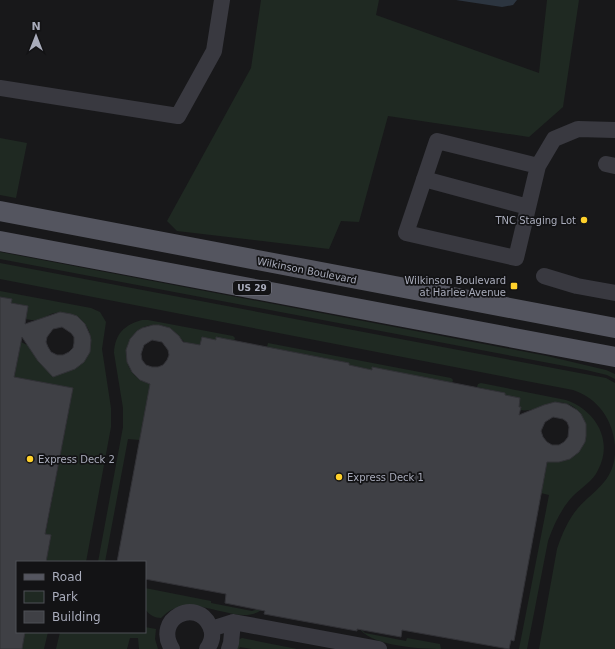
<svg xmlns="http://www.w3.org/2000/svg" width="615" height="649" font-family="'DejaVu Sans',sans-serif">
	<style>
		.green { fill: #1f2922 }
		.water { fill: #2c3540 }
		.building { fill: #3f4045; stroke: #323237; fill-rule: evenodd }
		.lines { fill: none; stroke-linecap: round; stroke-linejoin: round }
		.minor { stroke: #393940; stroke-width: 16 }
		.major { stroke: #54555f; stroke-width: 20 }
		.poi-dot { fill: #ffd12b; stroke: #131315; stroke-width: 1.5 }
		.labels { text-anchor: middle; stroke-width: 3.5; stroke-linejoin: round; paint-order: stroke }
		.shield { fill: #131315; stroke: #7c7e89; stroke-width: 1 }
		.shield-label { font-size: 9px; font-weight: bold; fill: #a9acbb }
		.poi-label { font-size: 10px; fill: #a9acbb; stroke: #131315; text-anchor: end }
		.street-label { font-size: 10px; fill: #a9acbb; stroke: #131315 }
	</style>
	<rect width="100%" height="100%" fill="#18181a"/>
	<path class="green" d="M261,0H379L376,15L539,73L547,0H579L563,107L529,137L388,116L359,222L341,221L329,249L177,231L167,221L251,68Z
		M0,138L27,143L16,198L0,195Z
		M0,252L547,356L606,370L615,374V379L607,375L586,370L0,259Z
		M0,263L606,378L615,383V446C613,420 598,398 573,390L0,279Z
		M0,291L91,308L100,312L106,322L102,349L111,408V427L86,562H46L51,536L43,534V531H46L73,388L14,377L21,342L75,369C84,363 91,354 91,341C91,334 88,327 83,322C74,313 60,310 49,315C45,317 42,319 38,320C34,320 29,320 25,319L28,306L13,303L11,311H10L12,299L0,297Z
		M142,320H148L233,336L235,338L234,341L216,338V340L200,345L187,344C180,339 177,332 169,328C130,310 105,371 151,384L140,440L128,439L105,562H98L123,427V408L114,353C115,334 124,325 142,320Z
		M268,343L451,378L453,380L452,383L372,368L370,378L368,369L354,366L347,373L349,363L267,347Z
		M481,383L566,400C595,410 614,440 598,470C593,481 582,487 573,496C561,509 554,524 548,541L527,649H519L549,495L541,493L547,462C556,462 564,462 571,458C592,446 591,413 568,404C548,397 539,413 520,410L521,407H519L520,398L507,396L503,404L505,393L477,387L478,384Z
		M615,454V649H539L557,549C562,534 568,520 578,508C594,490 613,482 615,454Z
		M145,588L211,601V603L252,611L266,606C240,634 192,584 161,618C155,618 149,615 145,609Z
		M358,626L365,633L406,641L407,638L440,644L441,649C421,649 367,646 358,626Z
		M145,627L156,629L155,639L158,649H139L138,638H130L127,649H56L60,632H145Z
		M25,632H48L44,649H22Z
		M242,638L297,649H252L240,647L239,649H233L238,640Z"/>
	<path class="water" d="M456,0H517L513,5L502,7Z"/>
	<path class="building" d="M0,297L12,299L11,303L28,306L25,324L60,312L71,314L77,316L85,324L90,335L91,340L90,352L84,362L75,369L53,377L38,361L22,337L14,377L73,388L45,534L51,535L46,562H17V632H25L22,649H0ZM62,327L71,333L74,337V343L73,348L69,352L63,355H57L51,352L48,347L46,342L47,337L53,329Z
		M153,325H159L170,328L179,336L183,342L200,345L202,337L216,340V337L349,363V365L372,370V367L505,393V395L520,398L519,407H521L519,415L544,405L555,402L567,404L577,410L581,414L586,424V436L585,442L579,452L570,459L559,462H547L514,641L511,640L509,649L402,630L401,637L357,629V631L264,614L265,611L225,603L226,594L145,579V562H117L150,384L140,380L132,372L127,362L126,350L130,339L137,331L142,328ZM152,340L162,342L168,350L169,355L167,360L163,365L158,367H152L146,365L142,360L141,354L144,345ZM553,417L563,419L567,422L569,427L568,437L564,442L559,445H552L547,442L543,437L541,431L545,422Z"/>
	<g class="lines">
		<path class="minor" d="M0,88L178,116L214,51L222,0
			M606,164L615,166
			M538,166L437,141L406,233L516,258L538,166L554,139L578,129L615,130
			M424,179L528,207
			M544,276L577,286L615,293
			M211,629L233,622L379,649
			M172,649C153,618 197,597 210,626C214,634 212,642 207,649
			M229,649L231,643L233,622"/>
		<path class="major" d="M0,211L615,328
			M0,241L615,357"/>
	</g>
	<g class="poi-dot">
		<circle cx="584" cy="220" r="4"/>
		<rect x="510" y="282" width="8" height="8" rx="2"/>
		<circle cx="30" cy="459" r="4"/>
		<circle cx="339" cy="477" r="4"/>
	</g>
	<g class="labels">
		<rect class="shield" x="233" y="281" width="38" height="14" rx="3"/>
		<g class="shield-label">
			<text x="252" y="291">US 29</text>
		</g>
		<g class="poi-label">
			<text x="576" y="224">TNC Staging Lot</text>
			<text x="506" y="284">Wilkinson Boulevard<tspan x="506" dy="12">at Harlee Avenue</tspan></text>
			<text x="38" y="463" text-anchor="start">Express Deck 2</text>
			<text x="347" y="481" text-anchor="start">Express Deck 1</text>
		</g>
		<g class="street-label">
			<text transform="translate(307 270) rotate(11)" y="4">Wilkinson Boulevard</text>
		</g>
	</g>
	<rect x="16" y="561" width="130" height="72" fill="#131315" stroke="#4f5057"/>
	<rect x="24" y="574" width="20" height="6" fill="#54555f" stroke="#4f5057"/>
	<text x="52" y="581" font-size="12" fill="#a9acbb">Road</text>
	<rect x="24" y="591" width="20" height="12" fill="#1f2922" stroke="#4f5057"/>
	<text x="52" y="601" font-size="12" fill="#a9acbb">Park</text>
	<rect x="24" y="611" width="20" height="12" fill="#3f4045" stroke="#4f5057"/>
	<text x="52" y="621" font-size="12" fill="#a9acbb">Building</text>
	<g transform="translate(36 36)" stroke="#131315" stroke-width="3" paint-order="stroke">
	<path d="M0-3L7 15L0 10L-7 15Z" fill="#a9acbb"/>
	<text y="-6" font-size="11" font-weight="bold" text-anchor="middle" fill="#a9acbb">N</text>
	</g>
</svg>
